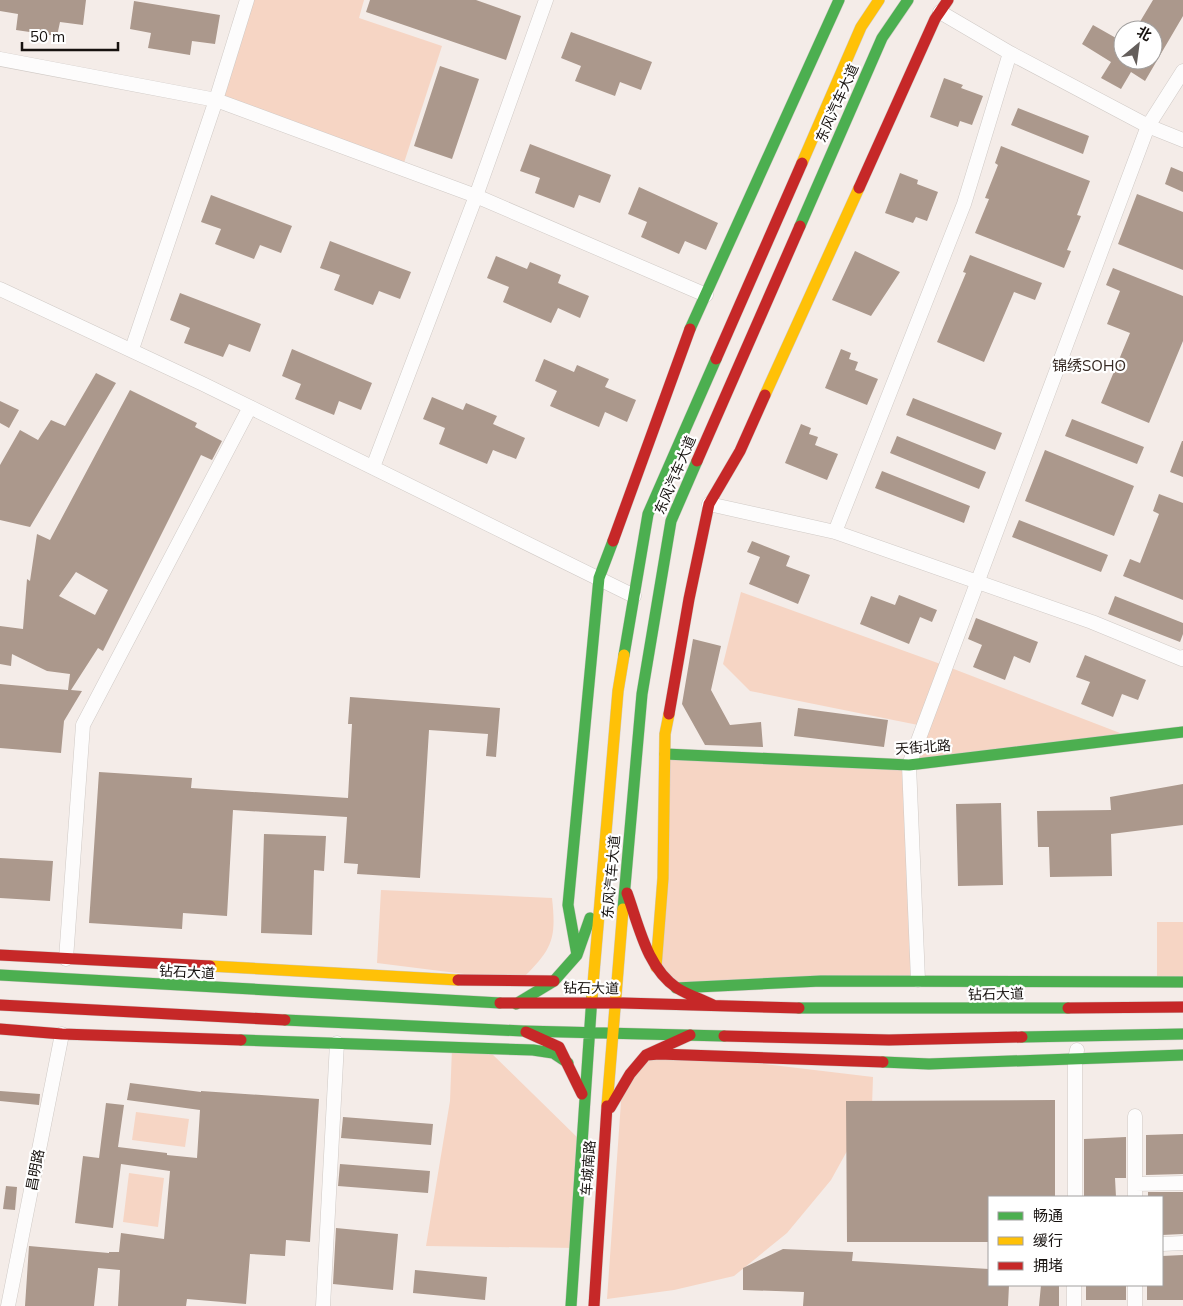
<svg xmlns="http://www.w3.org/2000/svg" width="1183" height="1306" font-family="Mulish,'Noto Sans SC',sans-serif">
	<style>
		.green { fill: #f6d5c4 }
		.building { fill: #ab988c; fill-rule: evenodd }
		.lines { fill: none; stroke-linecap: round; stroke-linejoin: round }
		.street-casing { stroke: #d0cac6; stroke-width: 15 }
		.fast-casing { stroke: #d0cac6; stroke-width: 12 }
		.slow-casing { stroke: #d0cac6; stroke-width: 12 }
		.jam-casing { stroke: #d0cac6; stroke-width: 12 }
		.street { stroke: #fdfcfc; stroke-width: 14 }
		.fast { stroke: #4caf50; stroke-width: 11 }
		.slow { stroke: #ffc107; stroke-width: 11 }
		.jam { stroke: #c62828; stroke-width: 11 }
		.labels { text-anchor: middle; stroke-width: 4.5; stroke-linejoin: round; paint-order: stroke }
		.street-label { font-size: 14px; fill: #17120f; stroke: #fff }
		.neighbourhood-label { font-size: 15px; fill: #362a24; stroke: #fff }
	</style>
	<rect width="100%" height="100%" fill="#f4ece8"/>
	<path class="green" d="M247,0H364L359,18L442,46L402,169L216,100Z
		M741,592L946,666L1133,738L909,765L918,980L676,988L656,968L665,754L909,765L923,726L750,691L723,664Z
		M381,890L552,898C557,942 551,950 520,981L377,963Z
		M1157,922H1183V982H1157Z
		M452,1048L487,1049L581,1141L575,1248L426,1246L450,1101Z
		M679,1054L873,1077L872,1106L831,1180L787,1233L734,1276L674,1290L607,1299L622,1088L646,1055Z
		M136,1112L189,1119L185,1147L132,1140Z
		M129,1173L164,1178L158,1227L123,1222Z"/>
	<path class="building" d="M0,0H86L83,25L60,22L57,36L16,30L18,14L0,11Z
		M370,0H476L521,16L506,60L366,12Z
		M1153,0H1183V16L1145,81L1131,72L1121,89L1101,78L1111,62L1082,44L1093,25L1123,42V60H1153V30H1135Z
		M134,1L220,15L215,44L192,41L190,55L148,48L151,33L130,29Z
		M571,32L652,62L641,90L620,82L615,96L575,81L581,66L561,58Z
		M440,66L479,79L452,159L414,146Z
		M944,78L963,85L961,88L983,96L972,125L960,121L958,127L930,117Z
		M1018,108L1089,136L1083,154L1011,125Z
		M530,144L611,175L600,203L579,195L574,208L535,193L540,178L520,171Z
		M1001,146L1090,181L1077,215L1081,216L1067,250L1071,251L1064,268L975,233L989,199L985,198L998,165L995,163Z
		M1171,167L1183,172V192L1165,184Z
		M900,173L918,180L917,184L938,192L927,221L916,217L913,223L885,213Z
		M639,187L718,223L706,250L685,241L679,254L641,237L647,222L628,214Z
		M1137,194L1183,212V270L1118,244Z
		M211,195L292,226L281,253L260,245L254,259L215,244L221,229L201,222Z
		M330,241L411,272L400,299L379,291L373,305L334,290L340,275L320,268Z
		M855,251L900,272L871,316L832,300Z
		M970,255L1042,283L1035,300L1014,292L984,362L937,342L966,273L963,272Z
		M496,256L527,269L530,262L561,275L558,283L589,296L580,318L558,308L551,323L503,302L509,287L487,278Z
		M1113,268L1183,296V341L1149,423L1101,403L1130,333L1107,324L1120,291L1106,285Z
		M180,293L261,324L250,352L229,344L223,357L184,343L190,328L170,320Z
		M292,349L372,383L361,410L339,401L334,415L295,399L301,384L282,376Z
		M841,349L851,353L849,359L858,362L855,370L878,379L867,405L825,388Z
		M544,359L574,372L577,365L609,379L605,387L636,400L627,422L605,412L599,427L550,406L557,391L535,381Z
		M96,373L116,383L30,527L0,520V465L20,430L38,440L51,420L65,426Z
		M130,390L197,423L195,427L222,441L212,460L201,455L103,651L98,648L71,690L82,691L64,721L61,753L0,748V684L68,690L70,674L47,671L12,654L11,666L0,664V626L23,629L27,579L30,581L37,534L50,540ZM76,572L108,590L95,615L59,596Z
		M432,397L463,410L466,403L497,416L493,424L525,438L516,459L493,450L487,464L439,444L445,428L423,419Z
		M913,398L1002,433L995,450L906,415Z
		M0,401L19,410L9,428L0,423Z
		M1072,419L1144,447L1137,464L1065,436Z
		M801,424L811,428L809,434L818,437L815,445L838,454L827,480L785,463Z
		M897,436L986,472L979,489L890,453Z
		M1182,441H1183V477L1170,472Z
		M1045,450L1134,486L1114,536L1025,501Z
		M882,471L970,506L964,523L875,488Z
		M1159,494L1183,503V600L1123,576L1130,559L1140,563L1159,514L1153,511Z
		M1019,520L1108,555L1101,572L1012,537Z
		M752,541L790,556L786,566L810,575L798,604L749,584L760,557L747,552Z
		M899,595L937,610L932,622L920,617L909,644L860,624L871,596L895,605Z
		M1115,596L1183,623V634L1180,642L1108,614Z
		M976,618L1038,642L1030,663L1014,656L1005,680L973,667L982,645L968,639Z
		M693,639L721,646L711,690L730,725L761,722L763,747L705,745L682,704Z
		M1085,655L1146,680L1138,700L1122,694L1113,717L1081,704L1090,682L1076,677Z
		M350,697L500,708L496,757L486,756L488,734L429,730L420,878L357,874L358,864L344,863L347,817L233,810L227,916L183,913L182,929L89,923L99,772L192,778L191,788L348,798L352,724H348Z
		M798,708L888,720L884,747L794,736Z
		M1183,784V825L1111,834L1112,876L1050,877L1049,847H1038L1037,811L1111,810L1110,797Z
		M1001,803L1003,885L958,886L956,804Z
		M264,834L326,836L324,871L314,870L312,935L261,933Z
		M0,858L53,861L50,901L0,898Z
		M130,1083L201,1092V1091L319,1099L310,1242L286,1240L285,1256L250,1254L246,1304L187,1299L186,1306H118L120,1270L98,1268L94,1306H25L29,1246L109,1253V1252H119L121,1233L164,1239L170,1171L121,1164L113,1228L75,1223L83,1156L99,1158L106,1103L124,1105L118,1147L167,1153V1155L197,1158L200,1110L127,1100Z
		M0,1091L40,1094L39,1105L0,1101Z
		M1055,1100V1197H989V1242H847L846,1101Z
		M343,1117L433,1124L431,1145L341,1138Z
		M1183,1134V1174L1146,1175V1135Z
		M1126,1137V1178H1115L1116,1197H1084V1139Z
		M340,1164L430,1171L428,1193L338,1186Z
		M6,1186L17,1187L15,1210L3,1209Z
		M1148,1192H1183V1234L1162,1235V1197H1148Z
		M336,1228L398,1234L393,1290L333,1284Z
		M783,1249L853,1252L852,1261L989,1269V1285H1009L1008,1306H803L804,1292L743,1290V1268Z
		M1183,1255V1300H1147V1285H1162V1256Z
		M415,1270L487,1277L485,1300L413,1293Z
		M1041,1285H1059V1306H1039Z
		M1086,1285H1126V1300H1086Z"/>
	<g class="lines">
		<g class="street-casing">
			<path id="street" d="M940,12L1010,53
				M0,59L216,100L476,196L706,295
				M0,289L203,384L634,596
				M132,349L216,100L247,0
				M373,467L476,196L546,0
				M709,504L835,532L1092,622L1182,659L1183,657
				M835,532L964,204L1010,53L1148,126L1183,140
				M66,959L83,725L250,407
				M918,980L909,765L1148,126L1183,71
				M1135,1116V1197
				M1135,1184L1183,1183
				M1075,1197V1059L1077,1050
				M1162,1244L1183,1243
				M1135,1285V1306
				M8,1306L62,1034
				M323,1306L337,1043
				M1074,1306V1285"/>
		</g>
		<g class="fast-casing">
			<path id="fast" d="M800,226L882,38L908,0
				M690,329L839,0
				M624,655L648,514L716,359
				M665,754L909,765L1183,732
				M623,909L642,694L671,521L697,461
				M577,955L568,905L599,578L613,541
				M0,975L500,1003
				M676,988L821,981L1183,982
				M516,1004L554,981L577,955L590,918
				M799,1008H1068
				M285,1020L523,1031L724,1036
				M1022,1037L1183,1034
				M241,1040L533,1050L553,1053L568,1063
				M883,1062L929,1064L1183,1055
				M571,1306L592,996"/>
		</g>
		<g class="slow-casing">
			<path id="slow" d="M802,163L861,27L879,0
				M765,395L859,188
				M210,966L458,980
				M656,967L663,878L665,734L669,714
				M592,996L618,691L624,655
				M607,1106L623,909"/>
		</g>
		<g class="jam-casing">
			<path id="jam" d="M859,188L935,19L948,0
				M716,359L802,163
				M697,461L800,226
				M613,541L690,329
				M669,714L689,599L709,504L740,451L765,395
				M627,893C639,926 647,968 677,988C688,995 701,999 713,1005
				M0,955L210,966
				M458,980L554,981
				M500,1003H623L799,1008
				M0,1005L285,1020
				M1068,1008L1183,1007
				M0,1029L62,1034L241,1040
				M526,1032L559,1047L582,1094
				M724,1036L889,1040L1022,1037
				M647,1055L659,1054L883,1062
				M610,1108L630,1074L646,1055L690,1035
				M594,1306L607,1106"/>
		</g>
		<use href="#street" class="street"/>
		<use href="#fast" class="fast"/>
		<use href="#slow" class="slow"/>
		<use href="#jam" class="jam"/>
	</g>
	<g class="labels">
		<g class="street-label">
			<text transform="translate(837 103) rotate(-66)" y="5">东风汽车大道</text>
			<text transform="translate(675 475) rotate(-67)" y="5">东风汽车大道</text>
			<text transform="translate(923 747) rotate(-4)" y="5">天街北路</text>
			<text transform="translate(611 877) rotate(-85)" y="5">东风汽车大道</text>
			<text transform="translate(187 972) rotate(3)" y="5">钻石大道</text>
			<text transform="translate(591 988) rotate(1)" y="5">钻石大道</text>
			<text transform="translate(996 994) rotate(-1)" y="5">钻石大道</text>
			<text transform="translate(588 1168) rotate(-86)" y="5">车城南路</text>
			<text transform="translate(35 1170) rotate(-79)" y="5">昌明路</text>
		</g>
		<g class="neighbourhood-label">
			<text x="1089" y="371">锦绣SOHO</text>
		</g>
	</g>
	<rect x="988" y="1196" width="175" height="90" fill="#ffffff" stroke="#a2a09f"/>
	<rect x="998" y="1212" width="25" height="8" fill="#4caf50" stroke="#a2a09f"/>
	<text x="1033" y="1221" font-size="15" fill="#17120f">畅通</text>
	<rect x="998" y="1237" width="25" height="8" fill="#ffc107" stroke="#a2a09f"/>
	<text x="1033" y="1246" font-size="15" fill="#17120f">缓行</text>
	<rect x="998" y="1262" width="25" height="8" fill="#c62828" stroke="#a2a09f"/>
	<text x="1033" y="1271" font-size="15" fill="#17120f">拥堵</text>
	<g transform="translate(1138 45) rotate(29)"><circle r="24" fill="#ffffff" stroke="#a2a09f"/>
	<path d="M0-4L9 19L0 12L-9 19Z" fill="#645e5b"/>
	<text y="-8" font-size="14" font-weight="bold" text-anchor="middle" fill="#17120f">北</text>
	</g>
	<path d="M22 42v8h96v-8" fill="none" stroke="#17120f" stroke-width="2.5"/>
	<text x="30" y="42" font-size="15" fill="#17120f" stroke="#ffffff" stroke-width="4" paint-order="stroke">50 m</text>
</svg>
